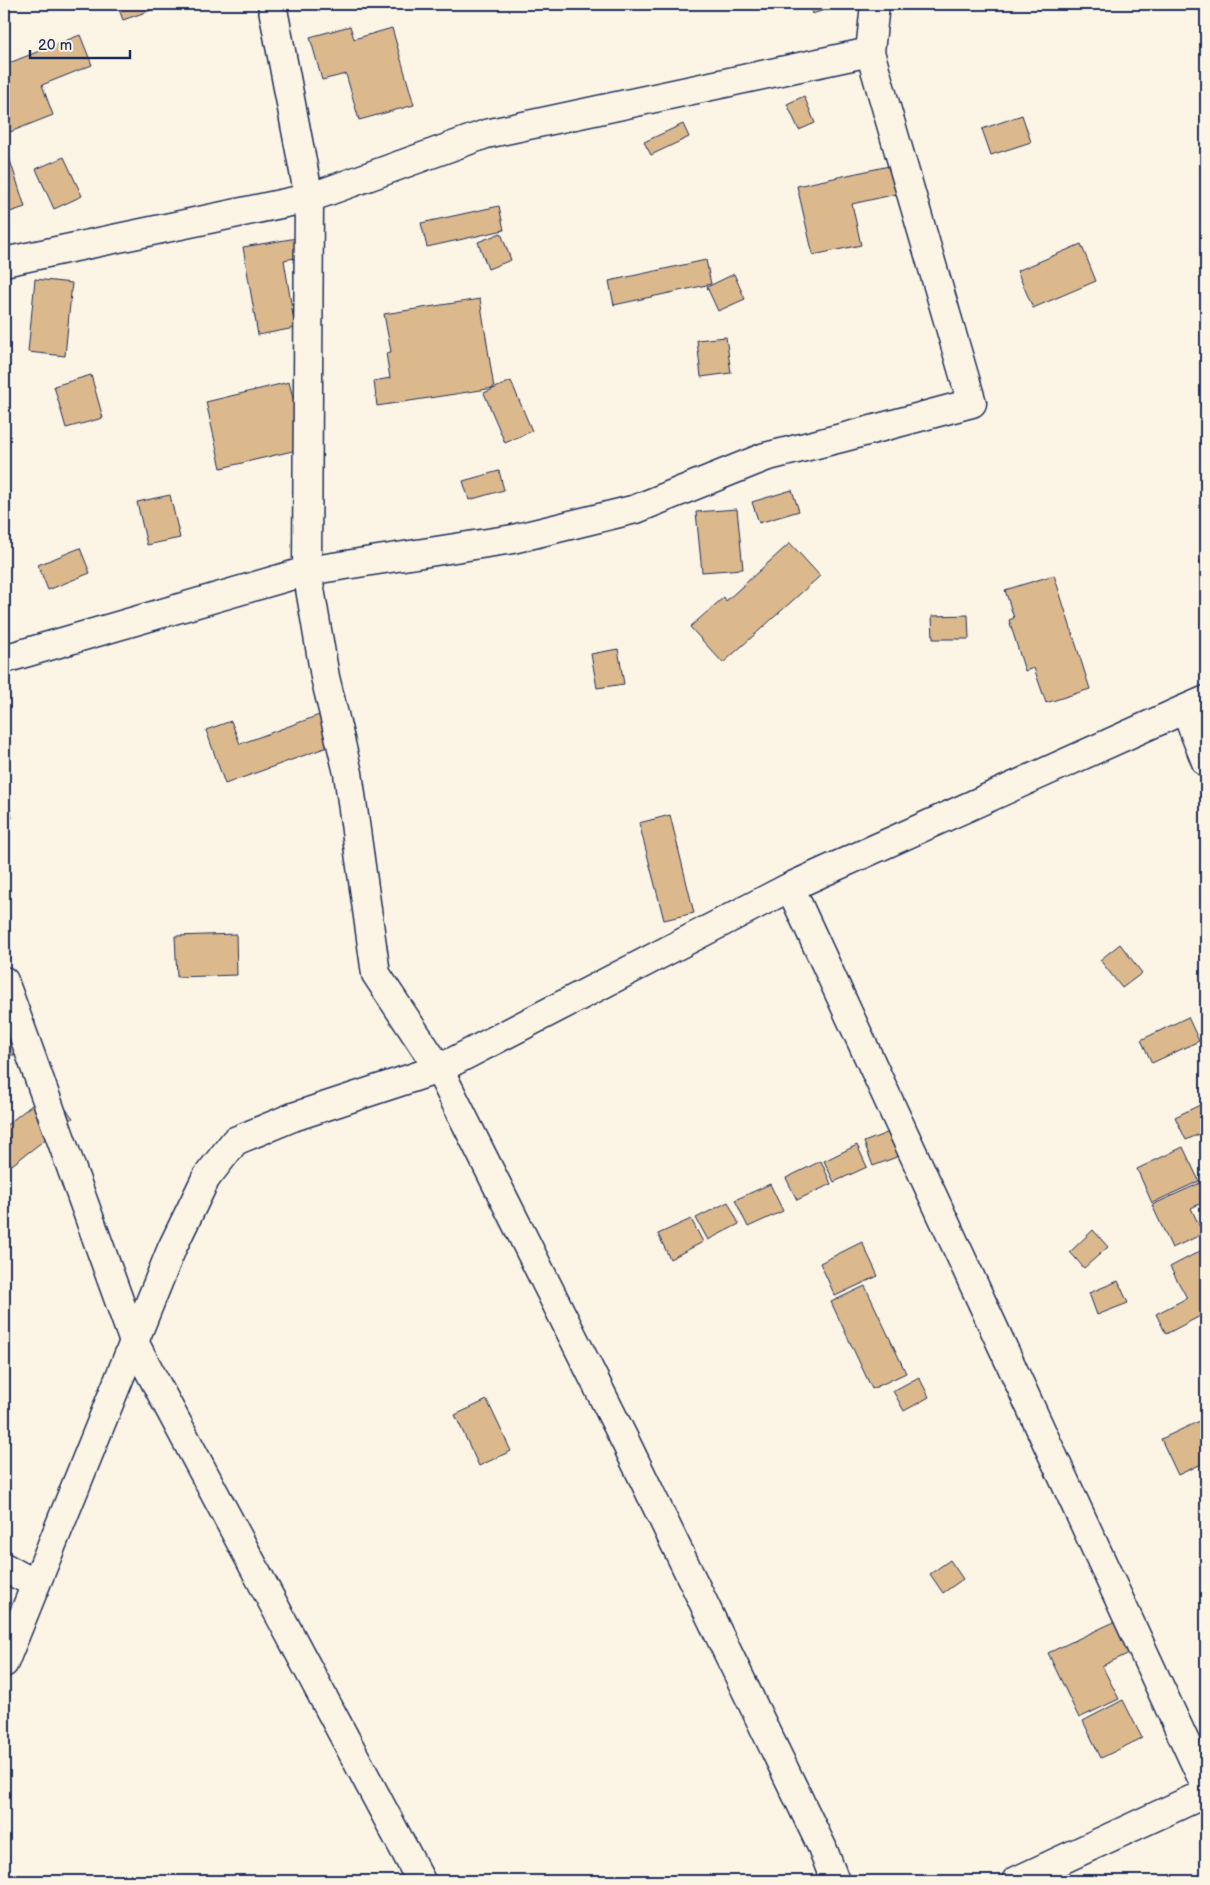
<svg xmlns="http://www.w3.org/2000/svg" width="1210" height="1885" font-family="'Balsamiq Sans',sans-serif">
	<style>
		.building { fill: #dcb88d; stroke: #1b2f5e }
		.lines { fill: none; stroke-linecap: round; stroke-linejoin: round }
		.minor-casing { stroke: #1b2f5e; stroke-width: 31 }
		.minor { stroke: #fcf5e5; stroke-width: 28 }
	</style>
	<rect width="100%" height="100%" fill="#fcf5e5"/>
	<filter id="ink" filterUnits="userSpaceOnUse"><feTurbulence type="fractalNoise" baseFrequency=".02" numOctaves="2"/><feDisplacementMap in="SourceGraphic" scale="10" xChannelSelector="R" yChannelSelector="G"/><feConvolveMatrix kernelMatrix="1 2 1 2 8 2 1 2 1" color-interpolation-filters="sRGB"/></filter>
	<g filter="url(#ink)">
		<path class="building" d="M117,4H162L163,6L123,20Z
			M809,4H836L837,6L812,14Z
			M350,26L354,39L392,28L414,105L359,120L346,74L322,80L310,37Z
			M80,35L92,65L42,85L53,115L5,134L4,129V65Z
			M804,96L815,123L799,130L787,104Z
			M1022,115L1031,142L991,155L982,129Z
			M683,124L689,137L651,155L644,142Z
			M8,154L25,207L4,214V156Z
			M64,157L82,196L54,209L36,169Z
			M903,163L910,191L852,204L861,245L813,255L797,186Z
			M499,206L504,230L427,247L421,223Z
			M501,233L511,260L488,269L478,242Z
			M297,238L301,257L284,260L295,328L258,335L243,247Z
			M1081,244L1096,281L1033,308L1017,271Z
			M706,260L711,284L614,305L609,281Z
			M734,274L745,299L718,311L707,287Z
			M35,279L72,283L65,356L28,352Z
			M480,299L494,388L377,406L374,381L390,378L386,353L391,352L384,314Z
			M726,337L731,373L701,377L697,340Z
			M91,375L103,418L66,428L54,386Z
			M511,381L532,431L505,443L484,393Z
			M289,382L305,448L221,468L206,402Z
			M499,471L504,490L469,500L463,481Z
			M792,490L799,511L759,523L752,502Z
			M170,495L180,538L147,545L137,502Z
			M737,509L743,569L702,572L696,512Z
			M790,543L820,576L723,663L690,627L724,597L726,601Z
			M80,548L90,573L48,590L38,565Z
			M1206,558V576L1200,561Z
			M1054,575L1090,689L1046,703L1034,668L1025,671L1009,620L1014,618L1005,590Z
			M968,615L969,639H933L932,616Z
			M618,649L624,684L597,688L591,654Z
			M344,706L355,737L225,784L206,730L231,721L240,744Z
			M4,784L12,818L4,820Z
			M670,815L694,913L664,920L639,823Z
			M236,934L237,975L177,977L175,936Z
			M1120,944L1142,973L1122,988L1100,960Z
			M1188,1017L1199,1041L1152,1063L1141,1040Z
			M4,1020H35L34,1055H4Z
			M51,1090L73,1118L12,1165L4,1155V1127Z
			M1206,1102V1131L1186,1140L1175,1117Z
			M897,1129L907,1153L873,1166L864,1142Z
			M857,1145L867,1167L834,1182L824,1161Z
			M1183,1147L1199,1181L1152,1203L1137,1169Z
			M821,1161L831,1184L797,1200L786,1178Z
			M1200,1183L1206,1196V1201L1191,1208L1203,1234L1172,1248L1152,1205Z
			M770,1184L783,1211L748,1227L735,1200Z
			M728,1202L739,1224L708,1240L696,1218Z
			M691,1219L703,1242L670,1259L658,1234Z
			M1093,1230L1108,1247L1084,1268L1070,1252Z
			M862,1242L878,1276L835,1296L820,1263Z
			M1206,1248V1313L1166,1334L1156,1314L1187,1298L1170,1267Z
			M1118,1281L1128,1303L1097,1315L1089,1293Z
			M865,1286L906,1373L872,1389L831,1302Z
			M919,1377L929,1397L904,1411L893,1391Z
			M487,1400L511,1451L479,1466L455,1415Z
			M1206,1418V1462L1178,1475L1161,1439Z
			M950,1560L963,1579L943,1593L930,1574Z
			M1129,1615L1144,1646L1102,1666L1119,1699L1079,1718L1048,1653Z
			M1123,1700L1142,1738L1101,1758L1083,1721Z"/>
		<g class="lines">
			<g class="minor-casing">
				<path id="minor" d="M272,4L309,198L307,571L325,677L348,773L376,974L439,1069L626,1443L822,1847L835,1881
					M4,262L309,198L486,134L870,52
					M4,659L307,571L513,539L636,509L765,457L845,437L972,403L870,52L875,4
					M1206,700L1185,709L1206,762
					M790,887L1206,1787
					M4,981L134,1342L421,1881
					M4,1567L35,1584
					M4,1663L172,1248L206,1178L235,1141L293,1117L439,1069L790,887L1185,709
					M1016,1881L1206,1793"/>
			</g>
			<use href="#minor" class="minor"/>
		</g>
	</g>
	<rect width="1210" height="1885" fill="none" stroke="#fcf5e5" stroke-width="20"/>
	<rect x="10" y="10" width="1190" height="1865" fill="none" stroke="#1b2f5e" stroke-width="2" filter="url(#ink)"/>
	<path d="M30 50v8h100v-8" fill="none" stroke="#1b2f5e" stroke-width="2.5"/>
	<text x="38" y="50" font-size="15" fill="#1b2f5e" stroke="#fcf5e5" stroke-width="4" paint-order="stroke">20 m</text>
</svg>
